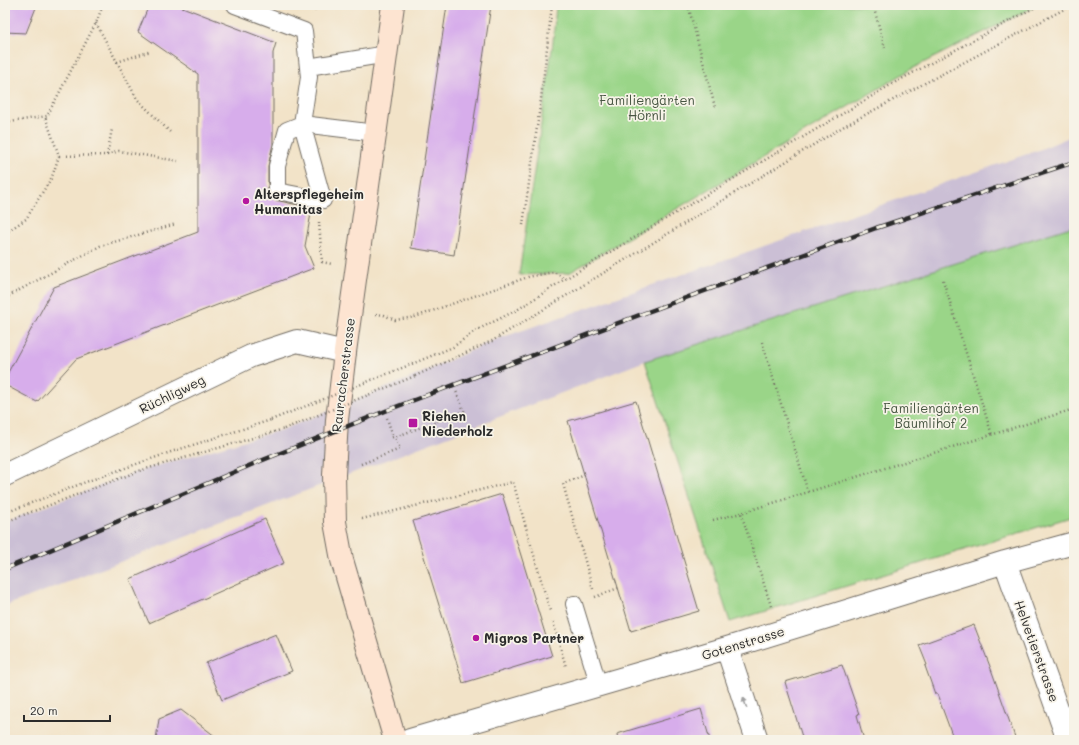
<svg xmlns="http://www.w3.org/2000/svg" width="1079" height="745" font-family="Mali,sans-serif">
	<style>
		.industrial { fill: #cbbfd5 }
		.green { fill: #9ad588; stroke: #62805a }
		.building { fill: #d7adeb }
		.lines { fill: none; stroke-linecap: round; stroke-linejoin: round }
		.lane-casing { stroke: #716b62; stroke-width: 18 }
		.street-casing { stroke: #716b62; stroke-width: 24 }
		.secondary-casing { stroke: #716b62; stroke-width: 24 }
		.path { stroke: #716b62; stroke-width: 2.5; stroke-dasharray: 1 3; stroke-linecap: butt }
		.lane { stroke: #fff; stroke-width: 16 }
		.street { stroke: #fff; stroke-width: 22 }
		.secondary { stroke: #fde4d1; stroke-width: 22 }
		.rail-casing { stroke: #2b2b2b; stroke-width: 4.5 }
		.rail { stroke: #f7f3e8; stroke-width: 3; stroke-dasharray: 9; stroke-linecap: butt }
		.path-bridge { stroke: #716b62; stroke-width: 2.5; stroke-dasharray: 1 3; stroke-linecap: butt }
		.oneway { fill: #a0a0a0 }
		.poi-dot { fill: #b5179e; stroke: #f7f3e8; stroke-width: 1.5 }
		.labels { text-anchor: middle; stroke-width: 3.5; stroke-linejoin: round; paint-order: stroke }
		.park-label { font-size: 13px; fill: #475642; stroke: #f7f3e8 }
		.poi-label { font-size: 13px; font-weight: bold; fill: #2b2b2b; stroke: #f7f3e8; text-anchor: start }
		.street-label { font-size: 13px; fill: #2b2b2b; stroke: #f7f3e8 }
	</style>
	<rect width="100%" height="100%" fill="#f7f3e8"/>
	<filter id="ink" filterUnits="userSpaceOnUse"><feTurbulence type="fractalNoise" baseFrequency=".025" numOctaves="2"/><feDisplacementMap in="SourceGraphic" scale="8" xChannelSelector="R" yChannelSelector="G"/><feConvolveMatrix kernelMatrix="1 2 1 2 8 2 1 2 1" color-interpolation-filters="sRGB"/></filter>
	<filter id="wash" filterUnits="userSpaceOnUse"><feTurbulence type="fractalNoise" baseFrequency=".012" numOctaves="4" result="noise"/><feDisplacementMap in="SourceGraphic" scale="16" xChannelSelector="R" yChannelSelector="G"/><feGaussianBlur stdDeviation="0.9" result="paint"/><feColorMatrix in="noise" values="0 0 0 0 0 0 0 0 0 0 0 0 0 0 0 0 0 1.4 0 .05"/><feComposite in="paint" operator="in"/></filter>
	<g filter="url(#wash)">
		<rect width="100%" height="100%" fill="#f2e3c8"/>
		<path class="industrial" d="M1074,135V226L645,361L5,606V522L139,471L284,429L415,376L492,341L1039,150Z"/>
		<path class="green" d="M556,5H1038L913,68L569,273L519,275L553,42Z
			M1074,226V516L730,622L645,361Z"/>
		<g id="blocks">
			<path class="building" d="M5,5H37L26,33L5,32Z
				M149,5H177L276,43L273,53V144L268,166V191L269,196L275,200L312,208L305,246L314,268L76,359L37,402L5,385V378L54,287L198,232V74L138,32Z
				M447,5H491L454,255L411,248Z
				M636,401L699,611L631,631L568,421Z
				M502,494L552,656L463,683L413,521Z
				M265,519L284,563L149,623L130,579Z
				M974,625L991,669L1016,740H954L937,694H935L925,666L927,665L919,645Z
				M276,634L292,671L222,700L206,663Z
				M842,665L859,714L857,715L864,740H803L785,682Z
				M701,709L710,740H618L617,734Z
				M181,710L220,740H156L159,719Z"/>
		</g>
	</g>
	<g filter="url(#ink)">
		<use href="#blocks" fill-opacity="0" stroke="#716b62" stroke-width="1"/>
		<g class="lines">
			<g class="lane-casing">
				<path id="lane" d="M235,5L304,31L309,77L302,124L376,133
					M308,67L387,54
					M302,124L323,200L277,191V166L287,130Z
					M574,604L599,686"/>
			</g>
			<g class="street-casing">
				<path id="street" d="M5,475L251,356L297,341L345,352
					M1005,562L1068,740
					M727,648L757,740
					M410,740L727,648L1005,562L1074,543"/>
			</g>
			<g class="secondary-casing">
				<path id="secondary" d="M393,5L345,352L337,420L334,475L335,522L342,560L395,740"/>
			</g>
			<path class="path" d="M688,5L715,107
				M873,5L885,48
				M314,11L316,5
				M96,23L137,99L171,133
				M117,62L151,51
				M5,133L10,122L47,116L96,23L103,5
				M107,155L119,151L178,161
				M59,156L107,155L112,129
				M319,222L322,262L332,264
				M523,225L541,99L552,5
				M5,233L26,219L52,177L59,156L45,116
				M943,280L992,435
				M5,298L100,246L176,224
				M376,314L384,315L395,320L415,317L528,277L554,272L565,279
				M762,342L808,492
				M412,364L453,347L475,331L517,310L565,279L894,83L1039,5
				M415,376L492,341L846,125L1072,5
				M387,418L393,437L390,438
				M361,464L400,449L395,437L464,411L456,391
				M585,475L563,484L593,589
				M5,513L91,480L171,452L271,420
				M362,519L513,482L550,611
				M713,520L741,513
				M5,522L139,471L284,429
				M595,597L618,588
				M771,606L741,513L1074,409
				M553,622L566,667"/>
			<use href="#lane" class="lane"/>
			<use href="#street" class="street"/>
			<use href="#secondary" class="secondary"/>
			<g class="rail-casing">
				<path id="rail" d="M5,569L258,462L393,408L642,314L876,228L1074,162"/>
			</g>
			<use href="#rail" class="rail"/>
			<path class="path-bridge" d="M271,420L412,364
				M284,429L415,376"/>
		</g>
		<defs><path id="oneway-solid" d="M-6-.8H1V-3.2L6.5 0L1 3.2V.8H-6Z"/></defs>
		<use class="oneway" href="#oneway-solid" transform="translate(745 703) rotate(-108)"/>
	</g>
	<g class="poi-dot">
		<circle cx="246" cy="201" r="4"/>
		<rect x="408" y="418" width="10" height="10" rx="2"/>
		<circle cx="476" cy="638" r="4"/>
	</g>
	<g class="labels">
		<g class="park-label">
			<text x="647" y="105">Familiengärten<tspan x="647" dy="15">Hörnli</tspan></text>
			<text x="931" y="413">Familiengärten<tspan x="931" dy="15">Bäumlihof 2</tspan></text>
		</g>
		<g class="poi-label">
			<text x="254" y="199">Alterspflegeheim<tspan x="254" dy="15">Humanitas</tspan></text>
			<text x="422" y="421">Riehen<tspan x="422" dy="15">Niederholz</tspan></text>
			<text x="484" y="643">Migros Partner</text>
		</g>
		<g class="street-label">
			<text transform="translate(343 375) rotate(-83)" y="5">Rauracherstrasse</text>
			<text transform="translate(172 394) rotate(-26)" y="5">Rüchligweg</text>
			<text transform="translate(743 643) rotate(-17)" y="5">Gotenstrasse</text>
			<text transform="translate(1037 651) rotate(70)" y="5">Helvetierstrasse</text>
		</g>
	</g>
	<rect width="1079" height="745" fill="none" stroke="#f7f3e8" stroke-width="20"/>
	<path d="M24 715v6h86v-6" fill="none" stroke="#2b2b2b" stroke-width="2"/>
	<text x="30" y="715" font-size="12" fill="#2b2b2b" stroke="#f7f3e8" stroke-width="3" paint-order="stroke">20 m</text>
</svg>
